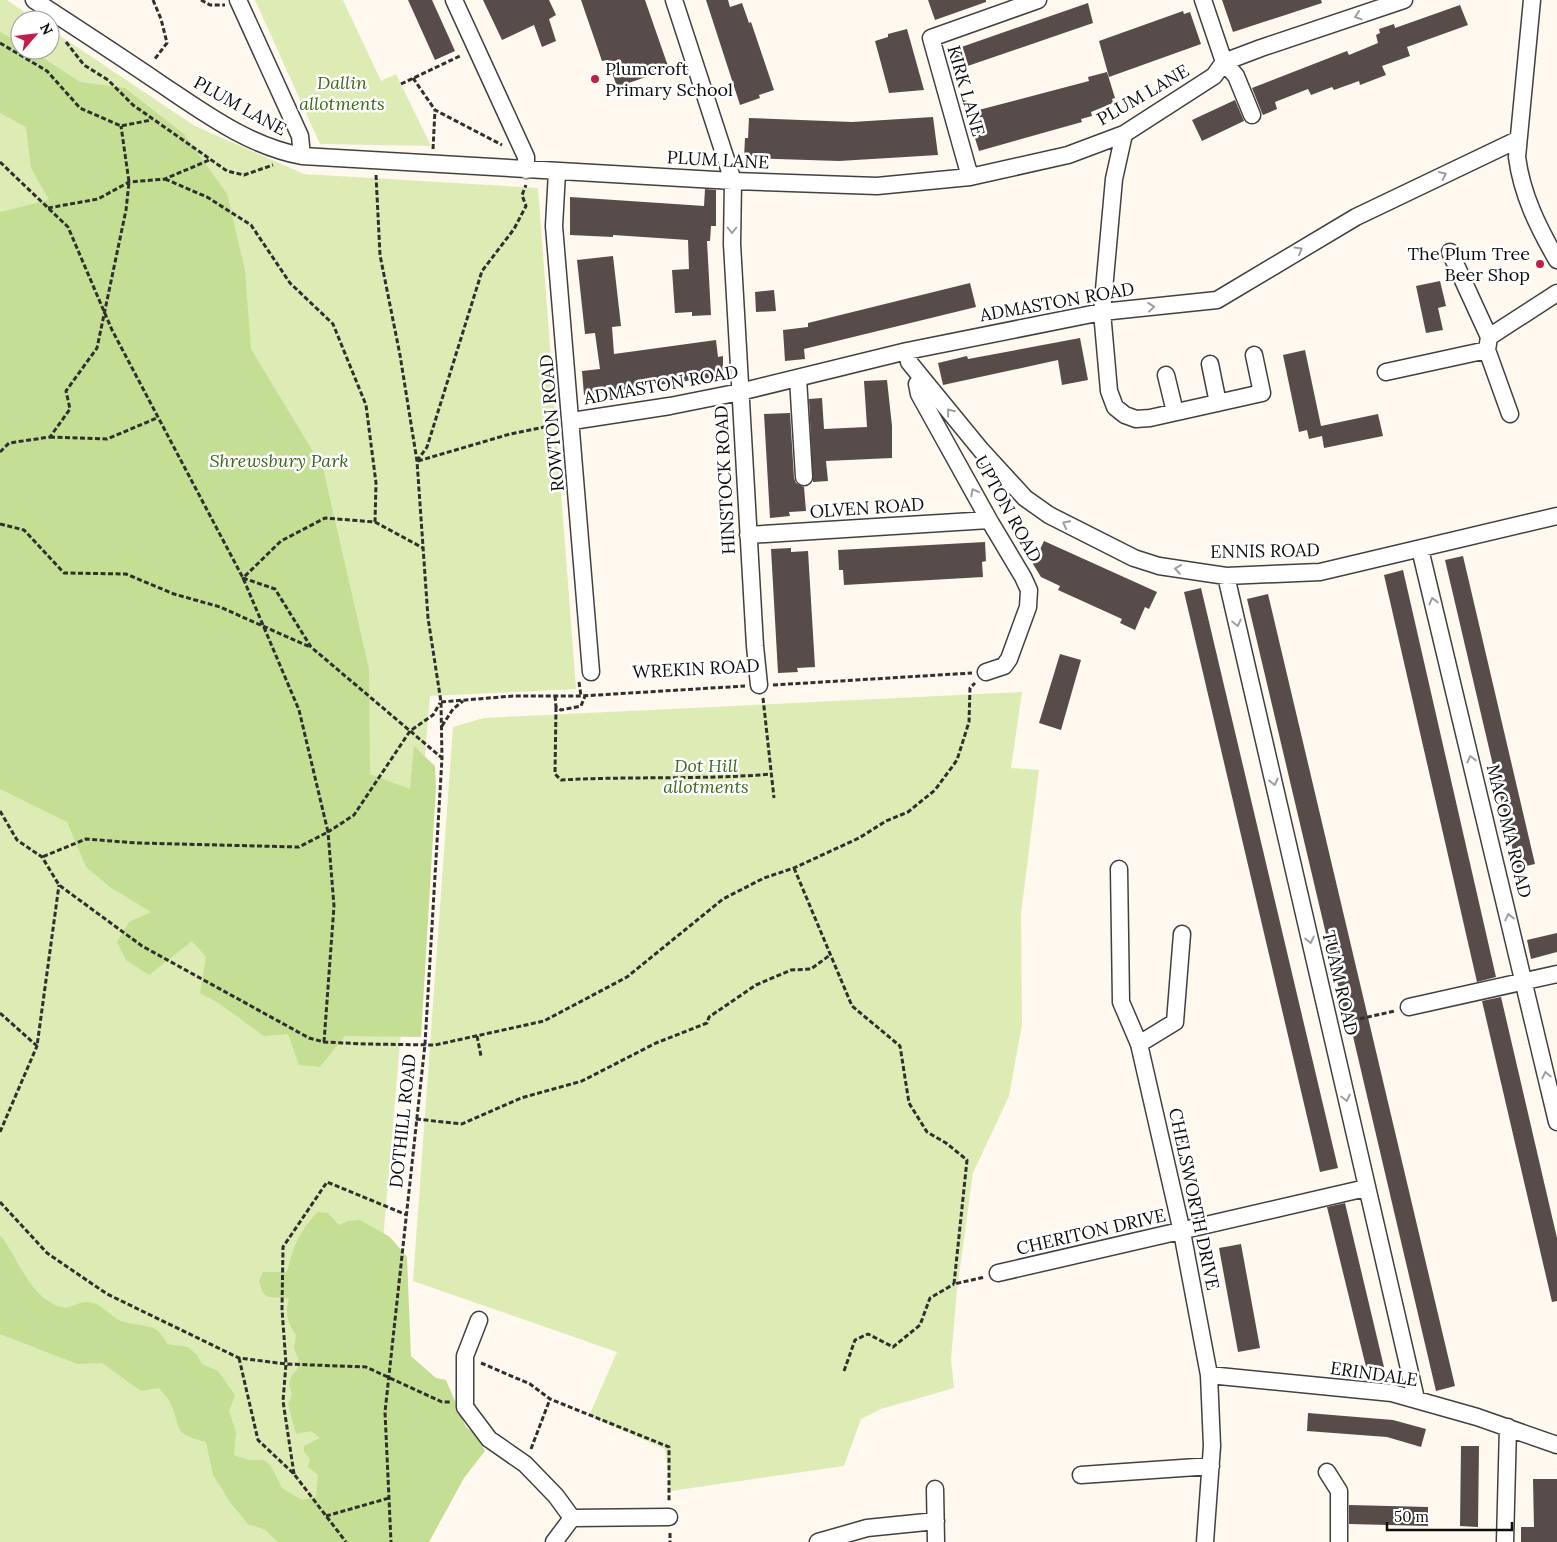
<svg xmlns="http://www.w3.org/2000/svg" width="1557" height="1542" font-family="Lora,serif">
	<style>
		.green { fill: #ddecb5 }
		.forest { fill: #c4de93 }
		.building { fill: #574c49 }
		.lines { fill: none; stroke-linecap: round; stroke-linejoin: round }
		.minor-casing { stroke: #414141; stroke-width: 19 }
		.path { stroke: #303030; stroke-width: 3; stroke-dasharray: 5 2.5; stroke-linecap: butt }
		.minor { stroke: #fff; stroke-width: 16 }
		.oneway { stroke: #9f9f9f }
		.poi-dot { fill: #c71c48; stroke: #fff; stroke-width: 2 }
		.labels { text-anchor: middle; stroke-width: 5; stroke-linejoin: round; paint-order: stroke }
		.poi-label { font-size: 18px; fill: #0e0e0e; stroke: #fff; text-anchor: start }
		.park-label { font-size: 18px; font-style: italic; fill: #3b6a19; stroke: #fff }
		.street-label { font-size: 18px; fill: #0e0e0e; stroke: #fff }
	</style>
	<rect width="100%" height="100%" fill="#fff8ee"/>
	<path class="green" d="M0,0H7L36,20H20V50H50V29L195,126L304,174L538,188L576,689L430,696L368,1414L375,1542H0Z
		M255,0H343L381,81L396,74L431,146L320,144Z
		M1022,692L1011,768L1039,770L1021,914L1022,1024L1009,1096L973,1173L957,1290L951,1359L954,1388L881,1409L861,1419L844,1466L671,1491L665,1449L589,1416L617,1352L413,1281L453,727L484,718Z"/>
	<path class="forest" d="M0,32L20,43V50H31L80,82L125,88L184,134L227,194L245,270L251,349L323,468L369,669L370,774L410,789L414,746L435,766L436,787L421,1037L345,1036L320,1067L299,1065L288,1034L264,1036L220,1004L200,993L206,957L192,941L149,975L126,960L117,942L129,922L151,912L110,887L86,867L67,822L0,789V212L49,200L31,168L26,127L0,113Z
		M318,1212L328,1213L339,1225L348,1221L360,1220L390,1237L407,1257L411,1356L436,1378L446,1380L466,1427L475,1434L485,1451L464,1478L429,1542H278L264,1529L248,1524L230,1502L213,1475L206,1442C172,1433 182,1431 171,1404C169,1399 163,1393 159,1388L141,1391L102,1363L77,1364L0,1334V1235C19,1258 28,1296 60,1307C69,1310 76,1303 85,1302C101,1301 109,1316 121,1321C132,1325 145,1324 155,1329C161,1332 164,1339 167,1344L188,1347L197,1355L202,1364L218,1371L235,1395L229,1411L236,1432L234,1455L249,1460H264L271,1466L282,1488L302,1500L316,1497L318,1475L308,1467L310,1459L304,1452V1446L320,1438L311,1431L296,1434L288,1404L292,1394L289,1384L292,1375L297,1370L299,1361L294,1348L296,1335C287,1323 285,1312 289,1298L268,1297L262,1291L259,1281L263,1272H287C292,1249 301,1227 318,1212Z"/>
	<path class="building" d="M408,0H432L455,51L435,60Z
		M483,0H549L556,15L549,19L556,41L542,47L534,25L502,40Z
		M581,0H645L669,69L617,87L608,60L602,61Z
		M706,0H728L730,7L742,3L749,23L751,22L774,90L759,95L760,98L740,105Z
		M928,0H986V2L935,20Z
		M1222,0H1321L1322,3L1233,32Z
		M1088,3L1093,23L956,70L950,51Z
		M1460,5L1468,25L1407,47L1410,56L1382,66L1386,75L1360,85L1359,81L1334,90L1332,87L1311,95L1308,89L1275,102L1277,109L1263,115L1262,113L1252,88L1347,51L1349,55L1378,43L1376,35L1380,33L1379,29L1394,24L1395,28Z
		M1183,11L1184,14L1190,12L1201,44L1109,77L1099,41Z
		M907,29L924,90L889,93L875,41L888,37V34Z
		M1107,72L1115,98L1112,99L1113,103L1091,112L1092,116L1081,119L1082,122L979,151L973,132L977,131L971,112L1089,81L1088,77Z
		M1235,100L1244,121L1202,141L1192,120Z
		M933,117L938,155L839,161L744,158L745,138H748L749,118L852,122Z
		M705,189L716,190V226H711L710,241H707L711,315L692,316V312L675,313L672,270L689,269L688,240L613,235V237L570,235V197L704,206Z
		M613,256L621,326L612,327L614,354L716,340L718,357L723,356V376L584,395L582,371L600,369L595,333L585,334L577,260Z
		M1440,281L1446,306L1438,308L1443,330L1426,333L1416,286Z
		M970,283L976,307L804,349L805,359L785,361L783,330L808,327V323Z
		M774,290L776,311L756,312L755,292Z
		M1080,338L1088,380L1062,385L1058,360L943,385L938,363L967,356L968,359Z
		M1305,350L1321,426L1378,414L1383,436L1324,448L1322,436L1309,439L1307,430L1299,432L1283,355Z
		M887,380L892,426V458L826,461L828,481L813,482L809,399L822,398L824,429L867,427L864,381Z
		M790,413L794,478L796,483L804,487L806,511L789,512L790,516L770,518L764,414Z
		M1044,541L1157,592L1149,609L1145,607L1135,630L1120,623L1122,619L1058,590L1060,586L1041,577L1033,564Z
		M985,542L986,561L982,562L983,577L844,585L843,570H839L838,550Z
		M791,548V552L808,551L815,667L797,668L798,672L778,673L771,549Z
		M1463,556L1535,864L1517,868L1445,560Z
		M1403,570L1496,977L1477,982L1384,575Z
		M1201,588L1338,1168L1320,1172L1184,592Z
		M1268,594L1455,1386L1436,1391L1356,1049L1348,1014H1345L1342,1002L1247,599Z
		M1060,654L1081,660L1061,730L1039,723Z
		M1557,933V952L1531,959L1527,940Z
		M1501,997L1557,1238V1301L1552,1302L1482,1001Z
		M1345,1203L1384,1367L1367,1371L1327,1207Z
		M1241,1244L1260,1348L1238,1352L1219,1248Z
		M1308,1413L1393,1420L1426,1429L1421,1447L1387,1437L1307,1431Z
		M1461,1446H1479L1478,1527L1460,1526Z
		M1533,1479H1557V1542H1521V1527H1534Z
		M1349,1505L1428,1507V1526L1349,1524Z"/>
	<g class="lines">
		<g class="minor-casing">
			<path id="minor" d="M34,0C75,27 117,54 158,82C203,112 248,146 302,156L733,181L877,186L970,177L1068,155L1124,134L1214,76L1224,62L1261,48L1404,0
				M238,0L300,136L302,156
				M454,0L526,157V170
				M674,0L733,181L732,244L755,646L759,685
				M1203,0L1224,62L1236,76L1252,115
				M1532,0L1517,157C1522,195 1538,227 1557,260
				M1124,134L1114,179L1102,312L1109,391L1115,407L1125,415L1136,419L1150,418L1262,393L1254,355
				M557,172L554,226L591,672
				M970,177L931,38L1038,0
				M1450,252L1489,337
				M1487,350L1510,414
				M907,351L909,362L922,378L981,450L1025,498L1049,515L1134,558L1159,566L1226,576L1320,572L1557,516
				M1210,364L1218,403
				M1386,372L1487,350L1489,337L1557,293
				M1166,375L1175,412
				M798,378L804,477
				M922,378L917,384L919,394L989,520L1023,577L1029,590L1028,607L1009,659L1004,666L986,672
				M572,421L670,406L740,392L907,351L1102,312L1217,300L1356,217L1517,140
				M748,535L989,520
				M1420,549L1557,1122
				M1226,576L1416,1399
				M1119,869L1121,1002L1139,1044L1182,1232L1209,1375L1212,1446L1205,1542
				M1409,1007L1557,974
				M1139,1044L1175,1022L1182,934
				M998,1273L1366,1188
				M479,1320L465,1356V1407L489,1439L525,1464L556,1496L572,1518L554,1542
				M1209,1375L1392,1393L1477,1417L1557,1445
				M1327,1472L1339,1491V1542
				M1081,1475L1211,1466
				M935,1489L936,1542
				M572,1518L669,1517
				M818,1542L867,1528L936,1521
				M1505,1542L1508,1427"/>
		</g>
		<path class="path" d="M153,0L161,19L167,43L154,60
			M201,0L210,5H225
			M66,42L84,65L108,80L133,105L227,171L244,175L273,165
			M0,43L47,71L80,108L121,126L151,120
			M413,78L435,110L502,145
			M401,84L462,55
			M433,149L435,110
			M0,162L68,227L112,330L243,578L299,710L328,832L299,847L137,843L86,839L42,857
			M376,175L380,255L400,355L417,461L428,618L441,702L442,758L425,1044L385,1412L391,1542
			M165,179L207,197L251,225L290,283L333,324L366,405L376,483L375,522L325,518L281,541L243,578L275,589L311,647L442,758
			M48,208L98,199L129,182L165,179L209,160
			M50,437L107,439L157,418
			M0,452L9,443L50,437L70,409L66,391L97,348L126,210L129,182L121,126
			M417,461L427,447L482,271L514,229L526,206L522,195L526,185
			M418,461L510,434L554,425
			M375,522L423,548
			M0,524L24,530L64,573L126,574L174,594L220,607L310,647
			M579,682L581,696
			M773,685L972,673
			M555,696L556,707L561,710L581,706L585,696
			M763,698L774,798
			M441,702L513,696H581L745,686
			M556,707L555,774L561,780C631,776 701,780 772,774
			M442,726L453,709L463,701
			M0,811L17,840L42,857L59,885L142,946L309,1038L324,1042L366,1044L435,1045L544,1021L627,977L723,899L764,878L794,868L859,838L886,821L908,812L935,790L957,760L969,722L970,688L975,683
			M794,868L852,1006L900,1046L909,1103L927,1132L946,1143L967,1160L954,1284L985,1277
			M0,1013L37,1046L59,885
			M1345,1022L1395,1011
			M477,1036L481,1056
			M324,1042L334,906L328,832L354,815L410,731L433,715L440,703
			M416,1119L462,1124L521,1098L582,1081L656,1043L707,1023L709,1017L756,985L791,970L811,969L830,955
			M0,1132L37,1046
			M0,1202L47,1253L107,1294L239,1358L286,1364L366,1367L442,1402H451
			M239,1358L258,1440L294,1474L346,1542
			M481,1363L530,1384L550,1399L669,1447V1501
			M844,1371L855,1340L868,1334L893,1347L920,1325L930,1298L954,1284
			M531,1449L550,1399
			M294,1474L283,1401L286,1364L282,1309L283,1247L327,1182L407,1215
			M326,1516L389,1498
			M670,1533V1542"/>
		<use href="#minor" class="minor"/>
	</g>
	<defs><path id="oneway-chevron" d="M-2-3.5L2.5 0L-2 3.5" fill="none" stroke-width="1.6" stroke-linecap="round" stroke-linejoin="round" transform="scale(1.25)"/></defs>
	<g class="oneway">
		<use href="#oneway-chevron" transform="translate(1358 16) rotate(162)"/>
		<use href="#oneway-chevron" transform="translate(1443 175) rotate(-25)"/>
		<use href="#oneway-chevron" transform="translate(732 230) rotate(90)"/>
		<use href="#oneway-chevron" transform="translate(1299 250) rotate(-31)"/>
		<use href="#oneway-chevron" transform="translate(1151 307) rotate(-6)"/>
		<use href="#oneway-chevron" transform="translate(950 412) rotate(-129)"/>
		<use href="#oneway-chevron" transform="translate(974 492) rotate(-118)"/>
		<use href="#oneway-chevron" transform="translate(1066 524) rotate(-153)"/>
		<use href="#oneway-chevron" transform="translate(1178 569) rotate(-172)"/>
		<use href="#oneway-chevron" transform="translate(1433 601) rotate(-104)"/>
		<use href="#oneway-chevron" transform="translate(1237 623) rotate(77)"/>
		<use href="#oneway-chevron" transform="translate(1471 759) rotate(-104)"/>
		<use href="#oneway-chevron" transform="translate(1274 782) rotate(77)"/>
		<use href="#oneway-chevron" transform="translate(1509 917) rotate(-103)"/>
		<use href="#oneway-chevron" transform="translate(1310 940) rotate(77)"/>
		<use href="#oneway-chevron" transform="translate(1546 1075) rotate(-103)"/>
		<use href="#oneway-chevron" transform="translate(1346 1098) rotate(77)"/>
	</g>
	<g class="poi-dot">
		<circle cx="595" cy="79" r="5"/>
		<circle cx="1540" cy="264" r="5"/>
	</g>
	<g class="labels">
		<g class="poi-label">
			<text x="605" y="75">Plumcroft<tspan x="605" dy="21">Primary School</tspan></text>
			<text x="1530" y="260" text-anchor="end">The Plum Tree<tspan x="1530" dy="21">Beer Shop</tspan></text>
		</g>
		<g class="park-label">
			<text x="342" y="89">Dallin<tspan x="342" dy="21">allotments</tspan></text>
			<text x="279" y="467">Shrewsbury Park</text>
			<text x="706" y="772">Dot Hill<tspan x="706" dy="21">allotments</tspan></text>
		</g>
		<g class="street-label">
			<text transform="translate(966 91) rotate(74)" y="6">KIRK LANE</text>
			<text transform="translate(1143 95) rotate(-30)" y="6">PLUM LANE</text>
			<text transform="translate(240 106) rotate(29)" y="6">PLUM LANE</text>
			<text transform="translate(718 160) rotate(3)" y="6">PLUM LANE</text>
			<text transform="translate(1057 302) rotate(-10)" y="6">ADMASTON ROAD</text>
			<text transform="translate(661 385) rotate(-10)" y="6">ADMASTON ROAD</text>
			<text transform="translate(552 423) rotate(-95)" y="6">ROWTON ROAD</text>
			<text transform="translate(725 480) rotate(-93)" y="6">HINSTOCK ROAD</text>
			<text transform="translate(867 508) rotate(-4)" y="6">OLVEN ROAD</text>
			<text transform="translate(1008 509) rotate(61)" y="6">UPTON ROAD</text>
			<text transform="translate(1265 551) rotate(-1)" y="6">ENNIS ROAD</text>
			<text transform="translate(696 669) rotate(-3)" y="6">WREKIN ROAD</text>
			<text transform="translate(1509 831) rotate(76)" y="6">MACOMA ROAD</text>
			<text transform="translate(1340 983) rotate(77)" y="6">TUAM ROAD</text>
			<text transform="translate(403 1121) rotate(-84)" y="6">DOTHILL ROAD</text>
			<text transform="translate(1194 1199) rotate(78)" y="6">CHELSWORTH DRIVE</text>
			<text transform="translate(1091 1232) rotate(-13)" y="6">CHERITON DRIVE</text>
			<text transform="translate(1374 1374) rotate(8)" y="6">ERINDALE</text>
		</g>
	</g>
	<g transform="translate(35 35) rotate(62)"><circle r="24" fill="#ffffff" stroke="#9f9f9f"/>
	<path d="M0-4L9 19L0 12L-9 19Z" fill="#c71c48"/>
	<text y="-8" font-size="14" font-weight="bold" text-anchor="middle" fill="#0e0e0e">N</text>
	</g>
	<path d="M1387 1522v8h125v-8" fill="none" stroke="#0e0e0e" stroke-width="2.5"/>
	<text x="1394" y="1522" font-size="15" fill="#0e0e0e" stroke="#ffffff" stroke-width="4" paint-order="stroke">50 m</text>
</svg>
